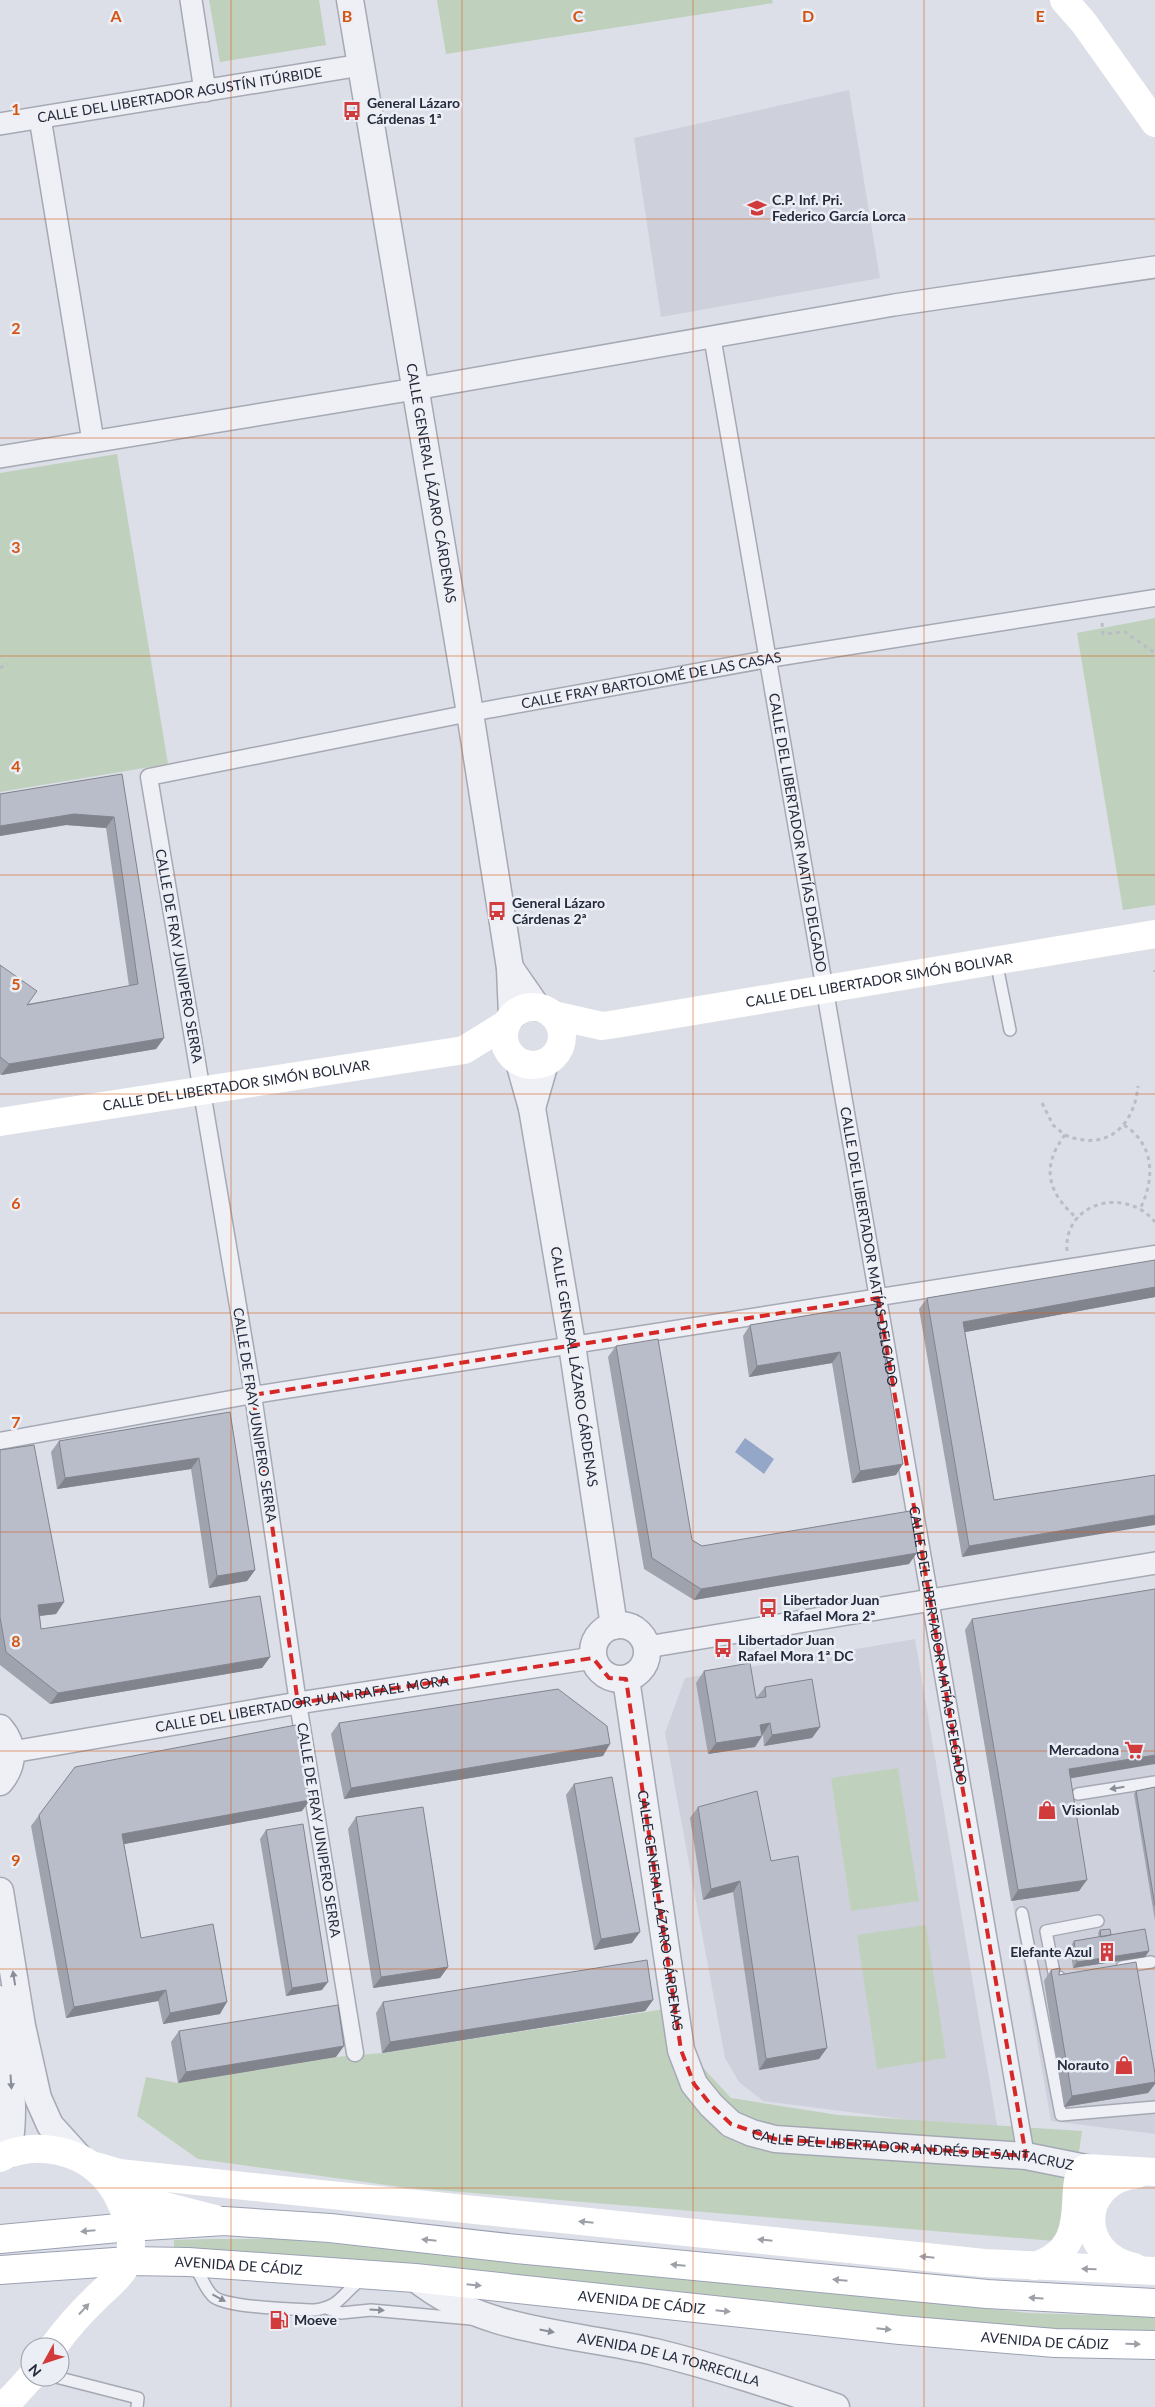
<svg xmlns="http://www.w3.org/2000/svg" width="1155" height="2407" font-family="Lato,sans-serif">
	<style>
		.built { fill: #ced1dc }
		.green { fill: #bfd1bd }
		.water { fill: #95a7c9 }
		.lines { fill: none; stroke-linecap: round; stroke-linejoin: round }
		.service-casing { stroke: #a5a9b4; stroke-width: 14 }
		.pedestrian-casing { stroke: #a5a9b4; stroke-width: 19 }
		.minor-casing { stroke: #a5a9b4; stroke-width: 24 }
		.tertiary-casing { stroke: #a5a9b4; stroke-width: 29 }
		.primary-casing { stroke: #9ba1b3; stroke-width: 30 }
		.path { stroke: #babdc5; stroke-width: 3; stroke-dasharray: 4 4; stroke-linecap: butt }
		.service { stroke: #eff0f5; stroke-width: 11 }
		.pedestrian { stroke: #eff0f5; stroke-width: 16 }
		.minor { stroke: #eff0f5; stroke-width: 21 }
		.tertiary { stroke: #eff0f5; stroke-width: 26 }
		.secondary { stroke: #fff; stroke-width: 28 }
		.primary { stroke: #fff; stroke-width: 28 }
		.wall { fill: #9fa3ae }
		.shaded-wall { fill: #82848d }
		.building { fill: #b9bdca; stroke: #82848d }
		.oneway { fill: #8a8e99 }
		.oneway2 { fill: #9da0a8 }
		.marked { fill: none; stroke: #d62828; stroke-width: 4; stroke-dasharray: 10 6; stroke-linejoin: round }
		.grid { fill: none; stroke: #d45411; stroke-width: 1; stroke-opacity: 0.55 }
		.labels { text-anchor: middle; stroke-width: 5; stroke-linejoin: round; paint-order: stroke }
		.street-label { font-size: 14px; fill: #252b3d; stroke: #ebeef5 }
		.poi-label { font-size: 14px; font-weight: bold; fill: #252b3d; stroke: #ebeef5; text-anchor: start }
		.grid-label { font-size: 16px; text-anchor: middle; font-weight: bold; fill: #d45411; stroke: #ebeef5; stroke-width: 5; stroke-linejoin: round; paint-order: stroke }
	</style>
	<rect width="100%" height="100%" fill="#dcdfe7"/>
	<path class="built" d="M849,90L880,278L661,317L634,138Z
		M1155,1599V2134L1051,2121L965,1630Z
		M915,1639L998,2131L763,2101L739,2082L725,2058L665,1733L685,1678Z"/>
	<path class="green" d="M209,0H319L326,45L220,62Z
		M437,0H772L773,3L446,54Z
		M117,454L168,764L0,792V473Z
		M1155,618V905L1123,910L1077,633Z
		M898,1768L919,1901L851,1911L831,1778Z
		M926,1925L946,2058L877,2069L857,1935Z
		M684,2006L694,2058L731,2098L838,2115L1082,2131L1066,2242L401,2187L198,2159L137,2116L146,2077L178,2083L336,2057L382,2053Z
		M209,2239H280L435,2252L1029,2313L1155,2317V2331H1088L981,2324L729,2300L436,2266L174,2251V2240Z"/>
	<path class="water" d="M745,1438L774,1459L764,1474L735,1452Z"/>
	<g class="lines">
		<g class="service-casing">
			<path id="service" d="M996,961L1010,1030
				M1078,1794L1155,1782
				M1022,1913L1061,2115L1155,2107
				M1122,1967L1151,1962
				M1059,1977L1055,1978L1046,1931L1098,1921
				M192,2265C202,2273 203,2288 214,2297C229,2308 293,2309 315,2310C341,2307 343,2292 362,2279
				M329,2309L341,2313L371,2310L471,2319
				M56,2377L138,2398L137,2407"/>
		</g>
		<g class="pedestrian-casing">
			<g id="pedestrian">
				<path id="s1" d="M712,336L1026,2156"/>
				<path d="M0,1441L253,1395L1155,1254"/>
				<path id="s2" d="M355,2053L298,1703L253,1395L149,777L470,713L768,659L1155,598"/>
			</g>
		</g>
		<g class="minor-casing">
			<g id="minor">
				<path d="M191,0L205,91"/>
				<path d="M40,118L93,441"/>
				<path id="s3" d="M0,124L361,65"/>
				<path d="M0,457L415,389L894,305L1155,267"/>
				<path d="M647,1647L1155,1563"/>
				<path id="s4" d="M12,1752L298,1703L593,1658"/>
			</g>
		</g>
		<g class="tertiary-casing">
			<g id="tertiary">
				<path id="s5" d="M350,0L470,713L510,968L512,1016"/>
				<path d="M510,968L537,1007"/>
				<path id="s6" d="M519,1062L532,1108L572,1345L614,1626"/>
				<path d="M532,1108L545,1063"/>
				<circle cx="620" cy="1652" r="27"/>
				<path id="s7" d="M626,1679L681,2050L694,2084L711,2105L731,2124L752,2133L775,2139L1026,2156L1086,2168"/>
				<path d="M0,1728C15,1745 14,1765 0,1782"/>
				<path d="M0,1891L22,2026L38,2098L50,2125L78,2156"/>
				<path d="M0,1999C7,2051 18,2101 8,2154"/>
				<path id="s8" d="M415,2278C482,2333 574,2333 655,2352C716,2367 776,2387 836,2407"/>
			</g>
		</g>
		<g class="primary-casing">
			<g id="primary">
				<path d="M0,2239L129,2227L224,2221L330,2228L517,2249L987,2294L1155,2303"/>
				<path id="s11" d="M0,2270L129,2261L188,2262L415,2278L900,2330L1055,2343L1155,2345"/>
			</g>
		</g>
		<path class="path" d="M1102,623L1103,634L1125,632L1155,653
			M0,668L8,664
			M1155,970V972
			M1042,1103L1053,1125L1065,1135C1040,1167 1048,1194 1078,1219
			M1124,1125C1155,1145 1155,1179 1140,1209
			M1065,1135C1106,1152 1134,1127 1138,1086
			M1067,1251C1063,1202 1126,1186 1155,1222"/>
		<use href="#service" class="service"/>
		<use href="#pedestrian" class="pedestrian"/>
		<use href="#minor" class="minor"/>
		<use href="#tertiary" class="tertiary"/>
		<g class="secondary">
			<path d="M1064,0L1084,23L1155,123"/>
			<circle cx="533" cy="1036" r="29"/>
			<path id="s9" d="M553,1015L602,1026L616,1024L1155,934"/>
			<path id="s10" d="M0,1122L464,1050L506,1024"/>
			<path d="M0,2158C13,2151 29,2148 44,2149C87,2152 116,2179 127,2220C131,2232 133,2249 128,2261C121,2278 105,2288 93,2301C78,2315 65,2331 53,2347"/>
			<path d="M95,2166L119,2173L984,2263L1155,2271"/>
			<path d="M116,2190L130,2197L215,2219"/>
			<path d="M1034,2266C1098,2247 1063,2181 1086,2168L1155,2172"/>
			<path d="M1134,2267C1076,2255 1077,2181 1137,2174"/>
			<path d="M0,2407L12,2398L31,2377"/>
		</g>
		<use href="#primary" class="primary"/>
	</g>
	<path class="wall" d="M122,774L164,1038L156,1049L1,1075L0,1074V965L27,1004L129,986L106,828L66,825L0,836V794Z
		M1155,1297L965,1332L994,1500L1155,1475L962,1557L919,1309L927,1298Z
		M876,1304L896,1475L852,1483L832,1363L749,1377L743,1336L750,1325Z
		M616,1346L692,1540L702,1546L909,1564L694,1600L644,1569L608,1357Z
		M230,1412L255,1570L247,1581L209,1588L191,1469L57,1489L51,1452L59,1441Z
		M0,1450L64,1602L56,1614L40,1616L41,1629L270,1657L262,1668L50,1704L0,1665Z
		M972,1619L1070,1778L1079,1891L1011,1901L965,1630Z
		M704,1671L756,1698L765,1687L820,1727L812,1738L764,1746L763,1734L762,1736L755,1747L708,1754L696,1683Z
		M339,1723L603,1756L344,1799L331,1734Z
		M75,1767L302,1811L124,1844L141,1938L220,2014L163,2024L158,2001L66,2018L31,1826Z
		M574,1784L632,1943L594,1950L566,1795Z
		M1155,1787V1921L1134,1794L1136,1791Z
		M698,1807L771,1861L827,2048L819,2059L759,2070L733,1892L703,1900L690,1818Z
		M356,1817L448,1967L440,1978L373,1988L348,1829Z
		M266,1830L322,1990L286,1996L260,1839Z
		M1100,1930L1111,1935L1149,1951L1145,1957L1073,1968L1070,1947L1074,1941L1099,1937L1098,1933Z
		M1051,1970L1059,1975L1155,2074V2084L1148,2093L1064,2107L1044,1981Z
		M653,2000L645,2011L382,2053L376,2013L383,2002Z
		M179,2031L336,2057L178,2083L171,2042Z"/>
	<path class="shaded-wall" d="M74,814L114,817L106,828L66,825L0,836V826Z
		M164,1038L156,1049L1,1075L9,1064Z
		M1155,1287V1297L955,1334L963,1322Z
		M840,1352L832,1363L749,1377L757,1366Z
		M199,1458L191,1469L57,1489L65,1478Z
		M903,1464L896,1475L852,1483L860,1471Z
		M1155,1515V1525L962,1557L969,1546Z
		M917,1553L909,1564L694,1600L701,1589Z
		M255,1570L247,1581L209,1588L217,1576Z
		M64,1602L56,1614L30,1617L38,1605Z
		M270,1657L262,1668L50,1704L58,1693Z
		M770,1723L763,1734L753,1736L760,1725Z
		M820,1727L812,1738L764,1746L772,1735Z
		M762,1736L755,1747L708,1754L716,1743Z
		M610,1744L603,1756L344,1799L351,1788Z
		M1155,1755V1764L1061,1780L1069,1769Z
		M310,1800L302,1811L114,1846L122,1834Z
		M1087,1880L1079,1891L1011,1901L1018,1890Z
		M740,1881L733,1892L703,1900L711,1889Z
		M640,1932L632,1943L594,1950L601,1939Z
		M1149,1951L1145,1957L1073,1968L1077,1962Z
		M448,1967L440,1978L373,1988L381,1977Z
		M328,1982L322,1990L286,1996L292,1988Z
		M166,1990L158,2001L66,2018L74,2007Z
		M653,2000L645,2011L382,2053L390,2042Z
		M227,2002L220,2014L163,2024L170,2013Z
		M344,2046L336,2057L178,2083L186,2072Z
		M827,2048L819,2059L759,2070L766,2059Z
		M1155,2082V2084L1148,2093L1064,2107L1072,2096Z"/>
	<path class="building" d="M122,774L164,1038L9,1064L0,1057V965L37,991L27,1005L138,984L114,817L74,814L0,826V794Z
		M1155,1260V1287L963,1322L994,1500L1155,1475V1515L969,1546L927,1298Z
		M876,1304L903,1464L860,1471L840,1352L757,1366L750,1325Z
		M658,1339L692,1540L702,1546L910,1511L917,1553L701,1589L652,1558L616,1346Z
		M230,1412L255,1570L217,1576L199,1458L65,1478L59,1441Z
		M34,1445L64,1602L38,1605L41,1629L260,1596L270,1657L58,1693L6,1652L0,1617V1450Z
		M1155,1589V1755L1069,1769L1087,1880L1018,1890L972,1619Z
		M750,1663L756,1698L766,1697L765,1687L812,1679L820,1727L772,1735L770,1723L760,1725L762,1736L716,1743L704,1671Z
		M558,1689L607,1726L610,1744L351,1788L339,1723Z
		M296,1725L310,1800L122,1834L141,1938L213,1924L227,2002L170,2013L166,1990L74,2007L39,1815L75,1767Z
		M612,1777L640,1932L601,1939L574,1784Z
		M1155,1787V1906L1136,1791Z
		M757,1791L771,1861L798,1856L827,2048L766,2059L740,1881L711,1889L698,1807Z
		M423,1807L448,1967L381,1977L356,1817Z
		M303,1824L328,1982L292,1988L266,1830Z
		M1110,1929L1111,1935L1101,1937L1100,1930Z
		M1145,1929L1149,1951L1077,1962L1074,1941Z
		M647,1960L653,2000L390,2042L383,2002Z
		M1136,1962L1155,2074V2082L1072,2096L1051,1970L1060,1968L1059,1975Z
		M338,2005L344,2046L186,2072L179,2031Z"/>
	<defs><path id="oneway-solid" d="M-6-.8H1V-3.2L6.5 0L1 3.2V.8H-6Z" transform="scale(1.25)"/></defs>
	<g class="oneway">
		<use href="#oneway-solid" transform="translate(1117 1788) rotate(171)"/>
		<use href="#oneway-solid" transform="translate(14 1978) rotate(-99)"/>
		<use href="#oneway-solid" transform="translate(11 2082) rotate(86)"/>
		<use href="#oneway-solid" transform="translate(219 2298) rotate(28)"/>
		<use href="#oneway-solid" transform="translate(377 2310) rotate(4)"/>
		<use href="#oneway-solid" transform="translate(547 2331) rotate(11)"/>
	</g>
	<g class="oneway2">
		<use href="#oneway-solid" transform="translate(586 2222) rotate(-174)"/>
		<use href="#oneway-solid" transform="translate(88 2231) rotate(175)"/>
		<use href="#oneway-solid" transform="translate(429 2240) rotate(-174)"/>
		<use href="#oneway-solid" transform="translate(765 2240) rotate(-174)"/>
		<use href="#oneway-solid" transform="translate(927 2257) rotate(-174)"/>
		<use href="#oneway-solid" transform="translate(678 2265) rotate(-175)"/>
		<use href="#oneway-solid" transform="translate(1089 2269) rotate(-179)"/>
		<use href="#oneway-solid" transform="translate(840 2280) rotate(-175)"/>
		<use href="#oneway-solid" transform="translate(474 2285) rotate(6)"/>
		<use href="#oneway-solid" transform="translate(1036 2298) rotate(-176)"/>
		<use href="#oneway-solid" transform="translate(84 2309) rotate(-47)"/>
		<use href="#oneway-solid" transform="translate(723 2311) rotate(6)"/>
		<use href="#oneway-solid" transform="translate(884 2329) rotate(6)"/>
		<use href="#oneway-solid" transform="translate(1133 2344) rotate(1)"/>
	</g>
	<path class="marked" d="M878,1298L1026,2156L775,2139L731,2124L711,2105L694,2084L681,2050L626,1679L609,1678L593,1658L298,1703L253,1395Z"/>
	<path class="grid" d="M231,0V2407M462,0V2407M693,0V2407M924,0V2407M0,219H1155M0,438H1155M0,656H1155M0,875H1155M0,1094H1155M0,1313H1155M0,1532H1155M0,1751H1155M0,1969H1155M0,2188H1155"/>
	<defs>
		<g id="bus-bare" transform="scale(1.5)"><path d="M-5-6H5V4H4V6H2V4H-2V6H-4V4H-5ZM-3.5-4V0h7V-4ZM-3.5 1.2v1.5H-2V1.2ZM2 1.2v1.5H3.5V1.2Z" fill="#d23b3c" stroke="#ebeef5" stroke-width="2.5" paint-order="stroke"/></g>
		<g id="school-bare" transform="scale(1.5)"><path d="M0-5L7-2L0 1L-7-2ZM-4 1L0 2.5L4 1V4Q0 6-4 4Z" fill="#d23b3c" stroke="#ebeef5" stroke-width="2.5" paint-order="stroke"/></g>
		<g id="supermarket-bare" transform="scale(1.5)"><path d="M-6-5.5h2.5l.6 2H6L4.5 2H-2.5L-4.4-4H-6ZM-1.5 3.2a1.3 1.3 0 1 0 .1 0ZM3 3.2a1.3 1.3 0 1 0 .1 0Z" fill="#d23b3c" stroke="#ebeef5" stroke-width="2.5" paint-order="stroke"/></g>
		<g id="shop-bare" transform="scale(1.5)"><path d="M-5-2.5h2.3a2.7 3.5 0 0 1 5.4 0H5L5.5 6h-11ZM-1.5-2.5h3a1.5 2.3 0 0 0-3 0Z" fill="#d23b3c" stroke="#ebeef5" stroke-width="2.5" paint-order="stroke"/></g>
		<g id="building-bare" transform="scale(1.5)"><path d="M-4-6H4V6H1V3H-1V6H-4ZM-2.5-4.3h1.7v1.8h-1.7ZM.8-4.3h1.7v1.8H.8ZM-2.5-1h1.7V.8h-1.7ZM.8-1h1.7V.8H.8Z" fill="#d23b3c" stroke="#ebeef5" stroke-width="2.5" paint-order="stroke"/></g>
		<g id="fuel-bare" transform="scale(1.5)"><path d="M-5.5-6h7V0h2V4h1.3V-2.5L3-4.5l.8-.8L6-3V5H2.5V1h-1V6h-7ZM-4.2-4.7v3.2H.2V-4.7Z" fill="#d23b3c" stroke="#ebeef5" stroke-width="2.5" paint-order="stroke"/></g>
	</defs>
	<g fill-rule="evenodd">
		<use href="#bus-bare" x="352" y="111"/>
		<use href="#school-bare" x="757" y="208"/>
		<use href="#bus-bare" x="497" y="911"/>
		<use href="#bus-bare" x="768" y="1608"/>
		<use href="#bus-bare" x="723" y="1648"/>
		<use href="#supermarket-bare" x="1134" y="1750"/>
		<use href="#shop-bare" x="1047" y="1810"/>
		<use href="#building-bare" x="1107" y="1952"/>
		<use href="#shop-bare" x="1124" y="2065"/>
		<use href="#fuel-bare" x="279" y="2320"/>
	</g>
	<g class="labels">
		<g class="street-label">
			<text dy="5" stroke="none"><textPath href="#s3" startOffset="182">CALLE DEL LIBERTADOR AGUSTÍN ITÚRBIDE</textPath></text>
			<text dy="5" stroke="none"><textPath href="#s5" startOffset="490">CALLE GENERAL LÁZARO CÁRDENAS</textPath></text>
			<text dy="5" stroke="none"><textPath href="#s2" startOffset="1804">CALLE FRAY BARTOLOMÉ DE LAS CASAS</textPath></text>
			<text dy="5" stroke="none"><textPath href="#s1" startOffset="504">CALLE DEL LIBERTADOR MATÍAS DELGADO</textPath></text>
			<text transform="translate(179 956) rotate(80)" y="5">CALLE DE FRAY JUNIPERO SERRA</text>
			<text dy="5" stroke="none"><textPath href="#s9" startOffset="331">CALLE DEL LIBERTADOR SIMÓN BOLIVAR</textPath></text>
			<text dy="5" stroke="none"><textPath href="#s10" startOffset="239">CALLE DEL LIBERTADOR SIMÓN BOLIVAR</textPath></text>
			<text dy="5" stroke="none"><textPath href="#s1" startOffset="924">CALLE DEL LIBERTADOR MATÍAS DELGADO</textPath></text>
			<text dy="5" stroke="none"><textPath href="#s6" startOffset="310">CALLE GENERAL LÁZARO CÁRDENAS</textPath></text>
			<text transform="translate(255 1415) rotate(81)" y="5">CALLE DE FRAY JUNIPERO SERRA</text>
			<text dy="5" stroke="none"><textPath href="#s1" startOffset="1329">CALLE DEL LIBERTADOR MATÍAS DELGADO</textPath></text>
			<text dy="5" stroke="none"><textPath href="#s4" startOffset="294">CALLE DEL LIBERTADOR JUAN RAFAEL MORA</textPath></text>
			<text transform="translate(319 1830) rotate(81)" y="5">CALLE DE FRAY JUNIPERO SERRA</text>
			<text dy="5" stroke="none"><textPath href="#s7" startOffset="234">CALLE GENERAL LÁZARO CÁRDENAS</textPath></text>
			<text dy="5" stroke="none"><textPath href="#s7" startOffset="651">CALLE DEL LIBERTADOR ANDRÉS DE SANTACRUZ</textPath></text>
			<text dy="5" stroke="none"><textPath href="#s11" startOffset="239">AVENIDA DE CÁDIZ</textPath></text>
			<text dy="5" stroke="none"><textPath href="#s11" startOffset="644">AVENIDA DE CÁDIZ</textPath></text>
			<text dy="5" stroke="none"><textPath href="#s11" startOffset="1049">AVENIDA DE CÁDIZ</textPath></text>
			<text dy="5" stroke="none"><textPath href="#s8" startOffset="269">AVENIDA DE LA TORRECILLA</textPath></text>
		</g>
		<g class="poi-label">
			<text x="367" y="108">General Lázaro<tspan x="367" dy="16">Cárdenas 1ª</tspan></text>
			<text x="772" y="205">C.P. Inf. Pri.<tspan x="772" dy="16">Federico García Lorca</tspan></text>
			<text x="512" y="908">General Lázaro<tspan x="512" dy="16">Cárdenas 2ª</tspan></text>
			<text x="783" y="1605">Libertador Juan<tspan x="783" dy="16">Rafael Mora 2ª</tspan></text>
			<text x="738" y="1645">Libertador Juan<tspan x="738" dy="16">Rafael Mora 1ª DC</tspan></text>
			<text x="1119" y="1755" text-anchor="end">Mercadona</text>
			<text x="1062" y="1815">Visionlab</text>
			<text x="1092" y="1957" text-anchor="end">Elefante Azul</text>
			<text x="1109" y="2070" text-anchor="end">Norauto</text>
			<text x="294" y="2325">Moeve</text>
		</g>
	</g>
	<g class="grid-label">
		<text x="116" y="22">A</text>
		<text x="347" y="22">B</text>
		<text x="578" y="22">C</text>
		<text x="808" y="22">D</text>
		<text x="1040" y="22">E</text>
		<text x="16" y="115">1</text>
		<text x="16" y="334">2</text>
		<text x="16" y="553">3</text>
		<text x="16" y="772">4</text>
		<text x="16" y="990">5</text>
		<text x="16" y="1209">6</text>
		<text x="16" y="1428">7</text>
		<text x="16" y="1647">8</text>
		<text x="16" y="1866">9</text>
	</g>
	<g transform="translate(45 2362) rotate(230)"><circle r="24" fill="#ebeef5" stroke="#9ca0ab"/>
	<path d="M0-4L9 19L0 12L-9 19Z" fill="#d23b3c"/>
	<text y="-8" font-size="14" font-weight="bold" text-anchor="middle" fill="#252b3d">N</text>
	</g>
</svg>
